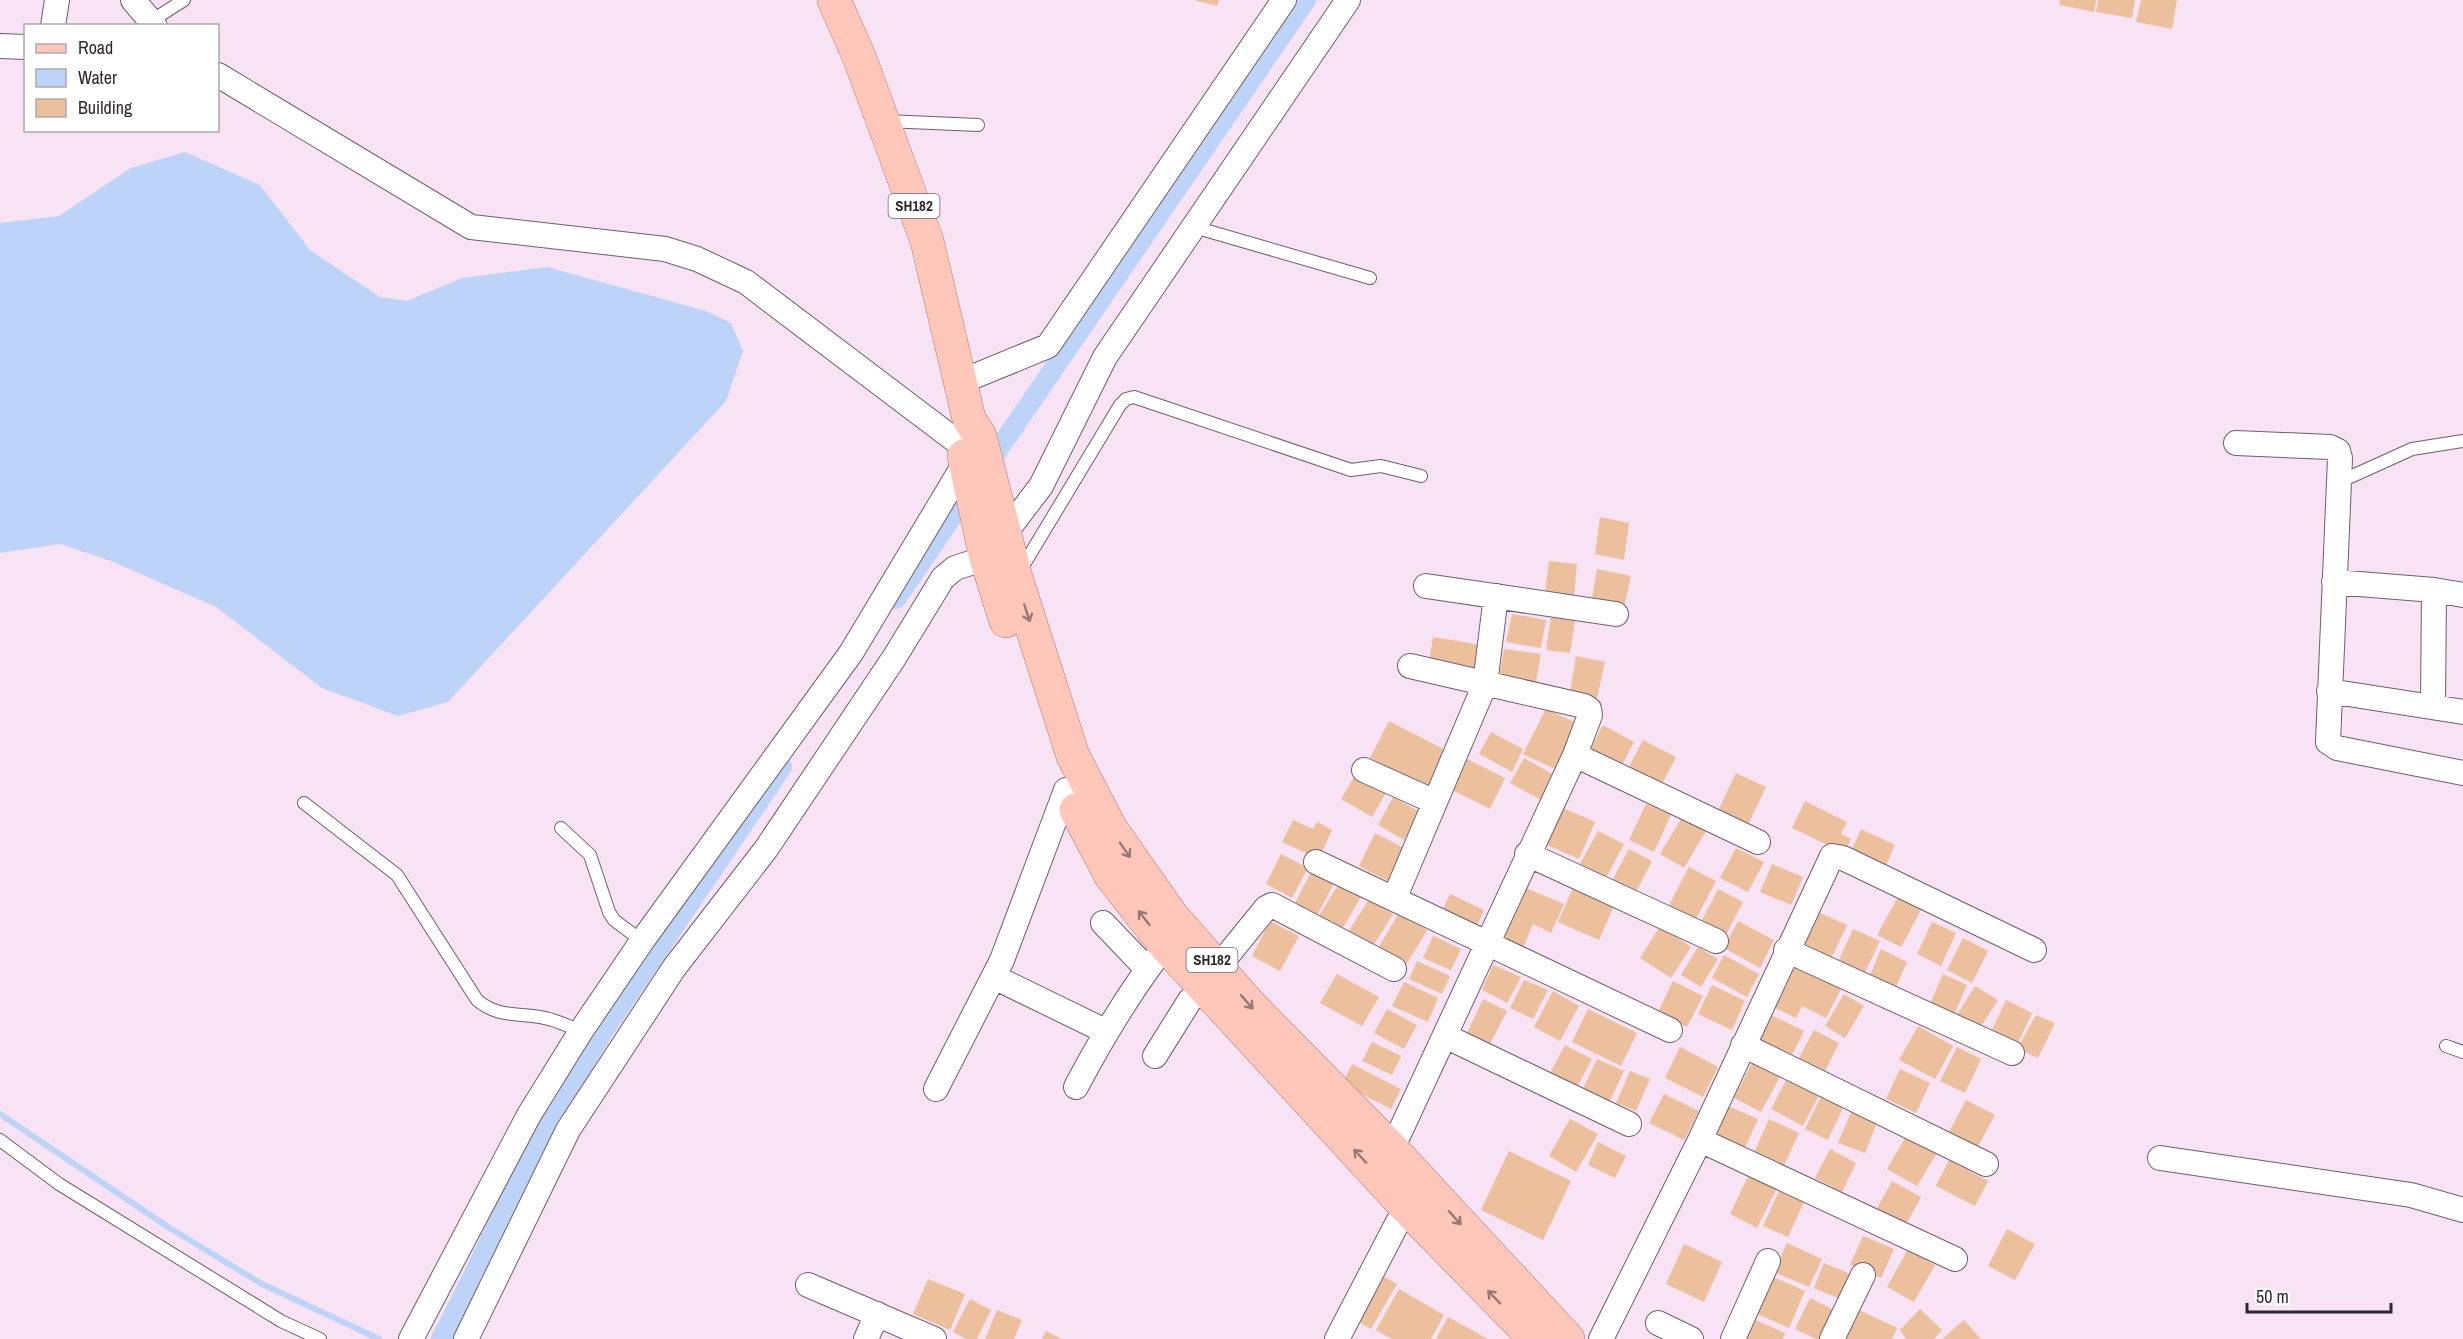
<svg xmlns="http://www.w3.org/2000/svg" width="2463" height="1339" font-family="'Archivo Narrow',sans-serif">
	<style>
		.water { fill: #bdd3f8 }
		.lines { fill: none; stroke-linecap: round; stroke-linejoin: round }
		.stream { stroke: #bdd3f8; stroke-width: 6 }
		.canal { stroke: #bdd3f8; stroke-width: 20 }
		.building { fill: #edc09d }
		.lane-casing { stroke: #6f5e6d; stroke-width: 14 }
		.street-casing { stroke: #6f5e6d; stroke-width: 26 }
		.primary-casing { stroke: #b5776b; stroke-width: 34 }
		.lane { stroke: #fff; stroke-width: 12 }
		.street { stroke: #fff; stroke-width: 24 }
		.primary { stroke: #fec7ba; stroke-width: 33 }
		.oneway { stroke: #977874 }
		.labels { text-anchor: middle; stroke-width: 6; stroke-linejoin: round; paint-order: stroke }
		.shield { fill: #fff; stroke: #6e686d; stroke-width: 1.5 }
		.shield-label { font-size: 15px; font-weight: bold; fill: #30282f }
	</style>
	<rect width="100%" height="100%" fill="#f7e3f4"/>
	<path class="water" d="M185,152L260,185L310,250L380,297L407,301L462,278L547,267L706,311L731,323L743,351L726,401L448,702L398,716L322,688L216,607L111,561L60,544L0,553V223L59,216L131,168Z"/>
	<g class="lines">
		<path class="stream" d="M0,1114L168,1227L260,1283L379,1339"/>
		<path class="canal" d="M896,599L1306,0
			M441,1339L473,1276L531,1153L604,1030L782,767"/>
	</g>
	<path class="building" d="M1194,0H1219L1217,6Z
		M2060,0H2096L2094,12L2059,5Z
		M2098,0H2135L2132,18L2096,12Z
		M2141,0H2177L2172,29L2136,22Z
		M1600,517L1629,523L1624,560L1595,554Z
		M1549,561L1577,564L1574,596L1545,593Z
		M1597,569L1631,576L1623,612L1591,604Z
		M1512,614L1546,620L1541,648L1506,642Z
		M1551,617L1575,621L1570,653L1546,650Z
		M1433,637L1487,646L1482,672L1429,662Z
		M1504,649L1541,654L1536,682L1499,676Z
		M1576,656L1605,662L1597,698L1570,692Z
		M1546,709L1583,726L1561,772L1523,754Z
		M1389,721L1449,752L1430,788L1370,758Z
		M1603,725L1634,742L1620,769L1589,752Z
		M1491,732L1523,749L1512,772L1479,754Z
		M1643,740L1676,757L1660,788L1627,771Z
		M1524,758L1556,776L1543,801L1510,783Z
		M1467,759L1505,778L1490,809L1452,790Z
		M1357,772L1387,791L1372,817L1341,799Z
		M1736,773L1766,787L1747,827L1717,813Z
		M1393,797L1420,812L1404,840L1378,825Z
		M1805,801L1847,822L1841,834L1851,839L1844,853L1792,828Z
		M1646,804L1671,815L1654,852L1629,840Z
		M1563,808L1595,822L1579,859L1547,845Z
		M1682,817L1706,831L1684,868L1660,854Z
		M1293,820L1313,829L1317,822L1332,830L1319,859L1282,842Z
		M1861,829L1895,845L1883,872L1849,856Z
		M1598,831L1624,844L1606,878L1580,864Z
		M1375,833L1406,849L1390,882L1359,866Z
		M1736,848L1764,862L1748,892L1720,878Z
		M1629,849L1652,861L1635,894L1612,881Z
		M1281,854L1308,868L1292,898L1266,884Z
		M1772,864L1803,877L1791,905L1760,892Z
		M1689,867L1716,881L1696,919L1669,905Z
		M1313,868L1336,880L1316,917L1294,905Z
		M1340,882L1362,895L1341,931L1318,917Z
		M1521,886L1564,904L1551,933L1533,924L1523,948L1499,938Z
		M1573,888L1614,906L1599,940L1558,922Z
		M1718,889L1743,902L1725,937L1700,924Z
		M1450,894L1484,910L1475,931L1440,916Z
		M1898,897L1921,910L1901,947L1877,935Z
		M1369,899L1393,914L1371,949L1347,934Z
		M1816,911L1847,925L1830,961L1799,947Z
		M1399,913L1427,930L1406,965L1378,948Z
		M1270,921L1299,936L1280,971L1252,956Z
		M1738,921L1774,940L1760,968L1724,948Z
		M1932,922L1956,933L1941,966L1917,954Z
		M1660,926L1691,947L1671,978L1640,958Z
		M1853,929L1880,941L1865,972L1839,960Z
		M1433,936L1461,949L1451,970L1423,958Z
		M1963,938L1988,951L1972,983L1947,970Z
		M1698,947L1718,959L1701,987L1681,975Z
		M1881,949L1907,962L1896,987L1870,975Z
		M1724,955L1759,974L1747,997L1712,978Z
		M1417,961L1450,976L1442,994L1409,979Z
		M1788,962L1841,989L1826,1018L1802,1006L1796,1018L1767,1004Z
		M1493,965L1521,977L1507,1003L1482,990Z
		M1337,974L1379,997L1362,1026L1320,1003Z
		M1943,974L1967,985L1954,1015L1930,1004Z
		M1524,980L1548,990L1533,1019L1510,1008Z
		M1673,981L1703,996L1687,1027L1658,1012Z
		M1404,982L1438,998L1428,1022L1392,1006Z
		M1712,985L1745,1001L1732,1030L1698,1014Z
		M1975,986L1998,1000L1979,1030L1956,1016Z
		M1553,991L1579,1006L1560,1041L1534,1027Z
		M1844,994L1864,1006L1845,1038L1825,1026Z
		M1483,999L1507,1011L1490,1044L1467,1033Z
		M2006,1000L2032,1013L2017,1045L1991,1032Z
		M1387,1009L1417,1025L1404,1049L1374,1033Z
		M1588,1009L1637,1033L1621,1066L1572,1042Z
		M1769,1014L1804,1031L1792,1055L1757,1039Z
		M2036,1015L2055,1023L2038,1058L2017,1049Z
		M1918,1026L1953,1046L1935,1079L1899,1060Z
		M1814,1030L1839,1043L1825,1071L1799,1058Z
		M1372,1042L1401,1056L1392,1075L1362,1061Z
		M1565,1045L1592,1059L1576,1089L1549,1075Z
		M1680,1047L1718,1067L1703,1097L1665,1078Z
		M1957,1047L1981,1059L1965,1093L1940,1081Z
		M1597,1059L1624,1071L1609,1103L1582,1091Z
		M1753,1061L1781,1075L1761,1112L1734,1098Z
		M1352,1064L1401,1089L1391,1109L1342,1084Z
		M1900,1069L1930,1083L1916,1113L1886,1099Z
		M1630,1071L1650,1079L1636,1111L1616,1103Z
		M1788,1076L1820,1093L1803,1126L1771,1109Z
		M1664,1094L1699,1111L1684,1140L1649,1123Z
		M1821,1097L1843,1108L1828,1140L1805,1129Z
		M1966,1100L1995,1115L1976,1150L1947,1136Z
		M1728,1106L1758,1119L1744,1150L1714,1136Z
		M1852,1110L1878,1120L1865,1153L1838,1143Z
		M1570,1119L1598,1134L1576,1172L1549,1156Z
		M1769,1119L1799,1133L1783,1168L1753,1155Z
		M1908,1133L1938,1151L1917,1186L1887,1169Z
		M1598,1142L1626,1156L1615,1178L1588,1165Z
		M1830,1149L1856,1163L1842,1192L1815,1178Z
		M1509,1151L1571,1181L1543,1240L1481,1210Z
		M1949,1160L1988,1181L1975,1206L1936,1186Z
		M1750,1172L1778,1186L1757,1228L1730,1214Z
		M1892,1181L1921,1197L1904,1228L1875,1212Z
		M1779,1191L1804,1202L1788,1237L1763,1226Z
		M2007,1229L2035,1244L2015,1280L1988,1266Z
		M1863,1236L1894,1249L1881,1278L1850,1265Z
		M1787,1243L1822,1259L1809,1287L1774,1272Z
		M1684,1244L1722,1262L1704,1302L1666,1284Z
		M1908,1249L1935,1265L1914,1302L1887,1287Z
		M1824,1263L1853,1275L1842,1300L1814,1288Z
		M1378,1273L1397,1284L1371,1329L1352,1318Z
		M1771,1276L1805,1291L1789,1328L1755,1313Z
		M928,1279L965,1294L950,1330L913,1314Z
		M1399,1289L1444,1315L1431,1339H1392L1376,1330Z
		M1810,1298L1836,1311L1823,1339H1816L1795,1329Z
		M970,1299L991,1310L977,1339H966L953,1332Z
		M1855,1308L1897,1328L1892,1339H1840Z
		M1920,1309L1942,1330L1934,1339H1906L1900,1330Z
		M997,1310L1022,1320L1014,1339H985Z
		M1448,1317L1488,1339H1436Z
		M1751,1318L1785,1333L1783,1339H1742Z
		M1964,1320L1981,1339H1942Z
		M1046,1331L1062,1339H1042Z"/>
	<g class="lines">
		<g class="lane-casing">
			<path id="lane" d="M151,21L184,0
				M886,121L978,125
				M1194,227L1370,278
				M2339,482L2412,449L2463,441
				M1020,571L1120,405L1126,399L1134,397L1351,470L1381,466L1421,476
				M304,803L397,875L477,1000C497,1017 516,1013 540,1017C554,1019 568,1026 581,1031
				M561,828L590,855L609,912L614,920L642,941
				M2446,1046L2463,1052
				M0,1140L59,1184L281,1321L320,1339"/>
		</g>
		<g class="street-casing">
			<path id="street" d="M133,0L155,26
				M53,26L57,0
				M0,46L26,47
				M218,75L471,227L665,249L697,259L746,282L964,447
				M958,383L1048,346L1284,0
				M2236,443L2330,447L2338,451L2340,458L2328,742L2337,748L2463,773
				M2334,582L2434,590L2463,595
				M1426,586L1616,614
				M2329,691L2463,712
				M2433,707L2434,590
				M1575,755L1758,842
				M1364,770L1435,802
				M1527,854L1716,941
				M1316,862L1670,1030
				M1394,899L1485,684L1496,596
				M1103,923L1146,968
				M1786,950L2012,1053
				M1218,967L1266,908L1272,905L1394,969
				M994,977L1105,1031
				M1445,1036L1629,1124
				M1743,1045L1986,1164
				M1155,1056L1190,1000L1204,989
				M1076,1087C1105,1032 1136,981 1175,933
				M936,1089L1002,960L1066,790
				M1700,1140L1955,1259
				M1392,1149L1575,755L1590,715L1589,709L1584,706L1410,666
				M2160,1158L2411,1195L2463,1210
				M808,1285L934,1339
				M1658,1323L1691,1339
				M411,1339L529,1115L581,1031L642,941L851,653L965,463
				M466,1339L568,1130L674,968L766,849L894,658L943,578L955,568L986,558L1041,486L1105,357L1348,0
				M866,1339L877,1314
				M1337,1339L1412,1195
				M1601,1339L1700,1140L1832,856L1843,858L2034,950
				M1733,1339L1768,1261
				M1832,1339L1863,1275"/>
		</g>
		<g class="primary-casing">
			<path id="primary" d="M834,0L860,59L927,241L969,419L980,436L1016,578L1073,756L1111,829L1172,916L1250,1005L1392,1149L1568,1339
				M964,456L986,558L1006,621
				M1076,810L1111,876L1165,945L1406,1207L1535,1339"/>
		</g>
		<use href="#lane" class="lane"/>
		<use href="#street" class="street"/>
		<use href="#primary" class="primary"/>
	</g>
	<defs><path id="oneway-shaft" d="M-6 0H5M1.5-3L5.5 0L1.5 3" fill="none" stroke-width="1.6" stroke-linecap="round" stroke-linejoin="round" transform="scale(1.5)"/></defs>
	<g class="oneway">
		<use href="#oneway-shaft" transform="translate(1027 613) rotate(72)"/>
		<use href="#oneway-shaft" transform="translate(1125 850) rotate(55)"/>
		<use href="#oneway-shaft" transform="translate(1144 918) rotate(-128)"/>
		<use href="#oneway-shaft" transform="translate(1247 1002) rotate(49)"/>
		<use href="#oneway-shaft" transform="translate(1360 1156) rotate(-133)"/>
		<use href="#oneway-shaft" transform="translate(1455 1218) rotate(48)"/>
		<use href="#oneway-shaft" transform="translate(1494 1297) rotate(-134)"/>
	</g>
	<g class="labels">
		<g class="shield">
			<rect x="888.5" y="194" width="51" height="24" rx="4.5"/>
			<rect x="1186.5" y="948" width="51" height="24" rx="4.5"/>
		</g>
		<g class="shield-label">
			<text x="914" y="211">SH182</text>
			<text x="1212" y="965">SH182</text>
		</g>
	</g>
	<rect x="24" y="24" width="195" height="108" fill="#ffffff" stroke="#aca9ac" stroke-width="1.5"/>
	<rect x="36" y="44" width="30" height="9" fill="#fec7ba" stroke="#aca9ac" stroke-width="1.5"/>
	<text x="78" y="54" font-size="18" fill="#30282f">Road</text>
	<rect x="36" y="69" width="30" height="18" fill="#bdd3f8" stroke="#aca9ac" stroke-width="1.5"/>
	<text x="78" y="84" font-size="18" fill="#30282f">Water</text>
	<rect x="36" y="99" width="30" height="18" fill="#edc09d" stroke="#aca9ac" stroke-width="1.5"/>
	<text x="78" y="114" font-size="18" fill="#30282f">Building</text>
	<path d="M2247 1303v9h144v-9" fill="none" stroke="#30282f" stroke-width="3"/>
	<text x="2256" y="1303" font-size="18" fill="#30282f" stroke="#ffffff" stroke-width="4.5" paint-order="stroke">50 m</text>
</svg>
